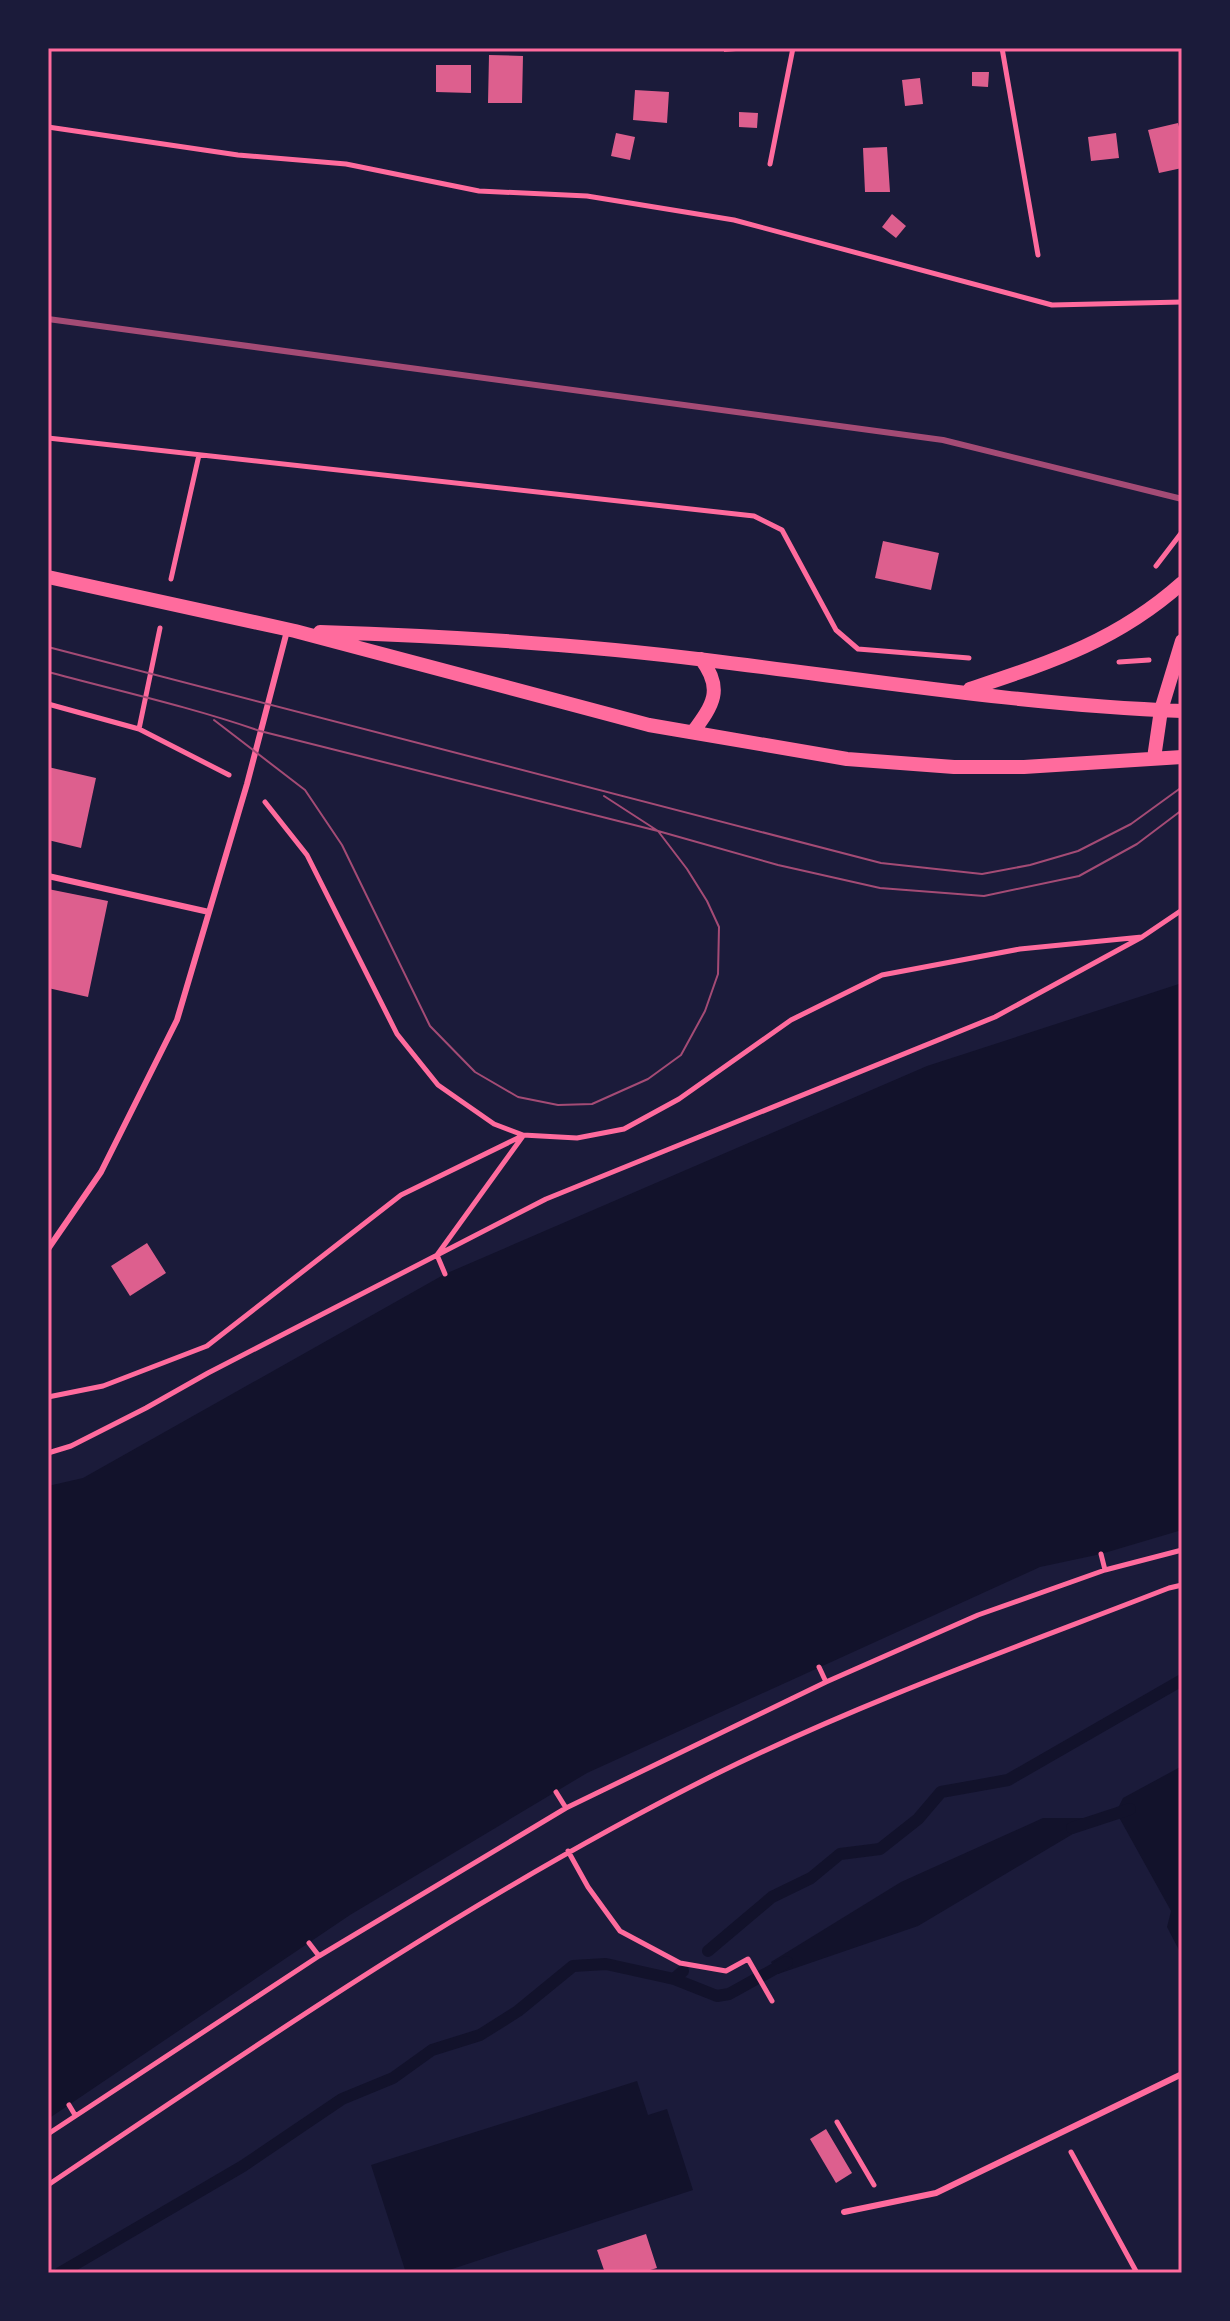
<svg xmlns="http://www.w3.org/2000/svg" width="1230" height="2321" font-family="'Golos Text',sans-serif">
	<style>
		.water { fill: #12122b }
		.lines { fill: none; stroke-linecap: round; stroke-linejoin: round }
		.stream { stroke: #12122b; stroke-width: 12 }
		.building { fill: #dd5f8e }
		.path { stroke: #ff6b9d; stroke-width: 5 }
		.service { stroke: #ff6b9d; stroke-width: 6 }
		.tertiary { stroke: #ff6b9d; stroke-width: 14 }
		.tram { stroke: #a44b75; stroke-width: 2 }
		.rail { stroke: #a44b75; stroke-width: 6 }
		.neatline { fill: none; stroke: #ff6b9d; stroke-width: 3 }
	</style>
	<rect width="100%" height="100%" fill="#1b1b3a"/>
	<path class="water" d="M1182,983V1530L1101,1554L1040,1567L587,1773L350,1915L48,2119V1486L83,1478L445,1274L927,1066Z
		M1182,1766V1956L1167,1927L1171,1911L1116,1812L1123,1798Z
		M1043,1818H1085L1088,1825L918,1926L778,1974L771,1962L901,1882Z
		M637,2081L648,2115L667,2109L693,2190L440,2273H406L371,2165Z"/>
	<g class="lines">
		<path class="stream" d="M1072,1828L1130,1809
			M708,1951L772,1897L811,1878L840,1854L880,1849L918,1819L941,1792L1008,1780L1182,1680
			M674,1979L717,1996L729,1994L787,1962
			M60,2273L243,2166L342,2099L393,2078L432,2050L480,2035L518,2011L573,1966L606,1964L674,1979L683,1971"/>
	</g>
	<path class="building" d="M724,48H748V50L724,52Z
		M489,55L523,56L522,103H488Z
		M436,65H471V93L436,92Z
		M972,72H989L988,87L972,86Z
		M920,78L923,104L905,106L902,80Z
		M635,90L669,92L667,123L633,120Z
		M739,112L758,113L757,128L739,127Z
		M1178,123L1182,138V168L1159,173L1148,130Z
		M616,133L635,137L630,160L611,156Z
		M1116,133L1119,158L1091,161L1088,137Z
		M887,147L890,192H865L863,148Z
		M892,214L906,226L896,238L882,227Z
		M883,541L939,553L931,590L875,578Z
		M48,767L96,778L81,848L48,840Z
		M48,889L108,901L88,997L48,988Z
		M147,1243L166,1273L130,1296L111,1266Z
		M826,2129L852,2173L836,2183L810,2139Z
		M646,2234L657,2268L640,2273H605L597,2250Z"/>
	<g class="lines">
		<path class="path" d="M1002,48L1038,255
			M48,127L238,155L346,164L479,191L587,196L734,220L1052,305L1182,302
			M770,164L793,48
			M48,438L754,516L782,530L836,630L858,649L969,658
			M1156,566L1182,532
			M171,579L199,455
			M1119,662L1149,660
			M48,704L139,729L229,775
			M139,729L160,628
			M265,802L307,855L397,1034L438,1085L494,1124L523,1135L577,1138L624,1129L679,1099L791,1020L882,975L1020,949L1142,937
			M437,1255L523,1136
			M437,1255L445,1274
			M48,1397L103,1386L207,1346L401,1195L522,1136
			M48,1453L71,1446L146,1408L208,1373L546,1199L995,1017L1142,937L1182,910
			M1101,1554L1105,1570
			M819,1667L826,1682
			M556,1792L566,1808
			M568,1851L588,1887L620,1931L680,1963L726,1971L748,1959L772,2001
			M309,1943L319,1956
			M69,2105L75,2115
			M837,2122L874,2185
			M48,2134L319,1956L566,1808L826,1682L978,1615L1105,1570L1182,1550
			M1071,2152L1137,2273
			M48,2185C266,2038 483,1890 718,1773C864,1701 1017,1647 1169,1588L1182,1585"/>
		<path class="service" d="M48,876L209,912
			M48,1249L101,1172L177,1020L247,784L287,631
			M844,2212L936,2193L1182,2074"/>
		<path class="tertiary" d="M48,577L295,631L649,725L847,759L954,767H1024L1182,757
			M320,632C448,636 579,644 706,660C864,679 1023,705 1182,711
			M970,689C1051,662 1117,641 1182,583
			M693,732C713,705 724,689 701,659
			M1154,758L1161,710L1182,641"/>
		<path class="tram" d="M48,647L881,863L982,874L1030,865L1078,851L1131,824L1182,787
			M48,672C119,691 191,707 260,731L658,831L778,865L880,888L984,896L1079,876L1137,844L1182,810
			M214,720L305,790L342,845L430,1026L475,1072L518,1097L558,1105L592,1104L648,1079L681,1055L705,1011L718,974L719,927L707,901L687,869L658,831L604,796"/>
		<path class="rail" d="M48,319L943,440L1182,499"/>
	</g>
	<rect width="1230" height="2321" fill="none" stroke="#1b1b3a" stroke-width="100"/>
	<rect x="50" y="50" width="1130" height="2221" class="neatline"/>
</svg>
